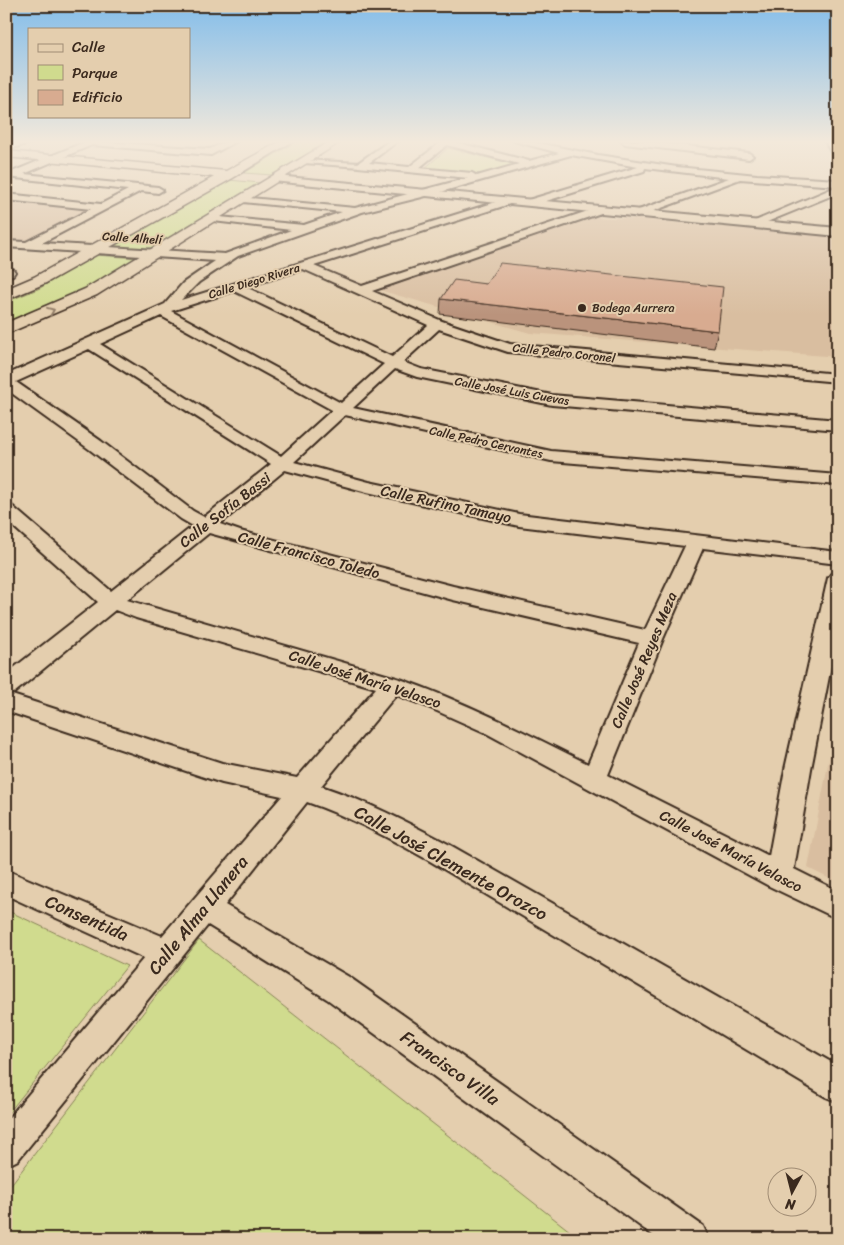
<svg xmlns="http://www.w3.org/2000/svg" width="844" height="1245" font-family="Sriracha,sans-serif">
	<style>
		.built { fill: #d9bea0 }
		.green { fill: #d0db8e; stroke: #868256 }
		.lines { fill: none; stroke-linecap: round; stroke-linejoin: round }
		.pedestrian-casing { stroke: #3b2a1e; stroke-width: 4 }
		.minor-casing { stroke: #3b2a1e; stroke-width: 4 }
		.tertiary-casing { stroke: #3b2a1e; stroke-width: 4 }
		.secondary-casing { stroke: #3b2a1e; stroke-width: 3 }
		.pedestrian { fill: #e4ceae; fill-rule: evenodd }
		.minor { fill: #e4ceae; fill-rule: evenodd }
		.tertiary { fill: #e4ceae; fill-rule: evenodd }
		.secondary { fill: #e4ceae; fill-rule: evenodd }
		.wall { fill: #ba937c; stroke: #3b2a1e }
		.building { fill: #d8ab90; stroke: #3b2a1e }
		.oneway { stroke: #907c66 }
		.poi-dot { fill: #3b2a1e; stroke: #e4ceae; stroke-width: 2 }
		.labels { text-anchor: middle; stroke-width: 4; stroke-linejoin: round; paint-order: stroke }
		.far-street-label { font-size: 12px; fill: #3b2a1e; stroke: #e4ceae }
		.far-poi-label { font-size: 12px; fill: #3b2a1e; stroke: #e4ceae; text-anchor: start }
		.street-label { font-size: 15px; fill: #3b2a1e; stroke: #e4ceae }
		.near-street-label { font-size: 18px; fill: #3b2a1e; stroke: #e4ceae }
	</style>
	<rect width="100%" height="100%" fill="#e4ceae"/>
	<filter id="ink" filterUnits="userSpaceOnUse"><feTurbulence type="fractalNoise" baseFrequency=".02" numOctaves="2"/><feDisplacementMap in="SourceGraphic" scale="10" xChannelSelector="R" yChannelSelector="G"/><feConvolveMatrix kernelMatrix="1 2 1 2 8 2 1 2 1" color-interpolation-filters="sRGB"/></filter>
	<g filter="url(#ink)">
		<path class="built" d="M6,201L90,210L24,243L6,242Z
			M592,217L637,219L838,237V357L530,333L379,290Z
			M838,713V883L808,868Z"/>
		<path class="green" d="M297,141H329L272,175L244,173Z
			M448,148L516,165L484,174L424,169Z
			M229,180L260,183L147,252L106,249Z
			M95,255L139,258L72,299L6,326V302L40,288Z
			M6,910L127,966L6,1116Z
			M199,940L580,1239H6V1191Z"/>
		<g class="lines">
			<g class="pedestrian-casing">
				<path id="pedestrian" d="M302,160L361,163L364,165L361,167L304,163L301,161Z"/>
			</g>
			<g class="minor-casing">
				<path id="minor" d="M22,141H36L6,150V144Z
					M87,141L210,149L227,141H237L211,155L92,145L24,174L158,187L163,190L158,193L141,191L42,243L225,254L291,230L213,221L208,218L209,216L304,225L342,212L243,202L238,199L239,197L355,208L468,178L358,167V163L389,141H398L369,163L409,167L440,143L438,141H451L529,161L559,153L514,141H528L598,155L677,167L757,175L838,180V186L740,179L637,217L632,214L633,212L729,178L645,168L644,171L533,205H525V201L638,167L571,155L430,195L362,212L238,256L199,282L181,300L509,198L514,201L513,203L314,266L362,286L600,207L604,208V212L372,291L442,321L510,344L838,374V382L508,352L439,329L403,362L421,369L552,395L838,420V430L552,405L417,377L395,369L353,408L551,451L838,475V485L551,461L345,415L294,462L369,482L519,514L838,552V564L703,548L663,639L608,775L769,856L785,769L828,578L831,574L838,572V630L811,769L794,869L838,891V919L769,886L484,732L428,707L396,695L321,786C366,801 407,822 450,845L838,1066V1102L826,1097L430,861C390,839 351,817 307,802L225,905L349,977L703,1226L709,1239H658L327,999L208,925L18,1160L6,1166V1121L144,958L6,895V870L162,936L282,796L222,783L6,711V674L98,602L6,520V505L12,506L111,591L193,526L181,519L89,449L6,389V375L165,304L183,283L215,261L6,247V241L26,242L91,209L6,200V194L101,204L128,190L6,177L7,174ZM447,145L519,164L477,176L472,173L419,168ZM303,269L428,325L392,357L246,287ZM234,291L384,364L341,403L171,311ZM161,316L332,410L281,456L100,344ZM89,349L271,464L204,517L193,511L101,441L16,382ZM285,470L367,492L519,526L685,546L645,630L453,586L240,531L220,524ZM209,533L453,600L639,643L588,764C526,733 465,702 400,679L127,600ZM115,610L136,618L376,688L297,778L222,763L9,694L14,693Z
					M621,141H643L749,153L753,156L749,159L625,144Z
					M825,141H833L838,149V161L834,158Z
					M838,186V193L757,226L753,227L748,224Z
					M6,268L13,269L15,272L13,275L6,276Z"/>
			</g>
			<g class="tertiary-casing">
				<path id="tertiary" d="M276,176L838,228V236L272,181L270,179Z"/>
			</g>
			<g class="secondary-casing">
				<path id="secondary" d="M281,141H293L233,178L46,283L6,300V289L34,277L214,177L6,157V151L226,171Z
					M330,141H342L97,295L6,334V323L85,289Z"/>
			</g>
			<use href="#pedestrian" class="pedestrian"/>
			<use href="#minor" class="minor"/>
			<use href="#tertiary" class="tertiary"/>
			<use href="#secondary" class="secondary"/>
		</g>
		<path class="wall" d="M441,299L718,331L714,348L440,314Z"/>
		<path class="building" d="M500,263L723,287L718,331L441,299L454,280L486,284Z"/>
		<defs><path id="oneway-chevron" d="M-2-3.5L2.5 0L-2 3.5" fill="none" stroke-width="1.6" stroke-linecap="round" stroke-linejoin="round" transform="scale(1.25)"/></defs>
		<use class="oneway" href="#oneway-chevron" transform="translate(51 311) rotate(-22)"/>
	</g>
	<linearGradient id="sky" x2="0" y2="1"><stop stop-color="#83bdea"/><stop offset="0.45" stop-color="#f3e9db"/><stop offset="1" stop-color="#f3e9db" stop-opacity="0"/></linearGradient>
	<rect width="844" height="315" fill="url(#sky)"/>
	<circle class="poi-dot" cx="582" cy="308" r="5"/>
	<g class="labels">
		<g class="far-street-label">
			<text transform="translate(132 238) rotate(4)" y="4">Calle Alhelí</text>
			<text transform="translate(254 281) rotate(-17)" y="4">Calle Diego Rivera</text>
			<text transform="translate(564 353) rotate(6)" y="4">Calle Pedro Coronel</text>
			<text transform="translate(512 391) rotate(10)" y="4">Calle José Luis Cuevas</text>
			<text transform="translate(486 442) rotate(12)" y="4">Calle Pedro Cervantes</text>
		</g>
		<g class="far-poi-label">
			<text x="592" y="312">Bodega Aurrera</text>
		</g>
		<g class="street-label">
			<text transform="translate(446 504) rotate(12)" y="5">Calle Rufino Tamayo</text>
			<text transform="translate(225 510) rotate(-38)" y="5">Calle Sofía Bassi</text>
			<text transform="translate(309 555) rotate(15)" y="5">Calle Francisco Toledo</text>
			<text transform="translate(644 660) rotate(-67)" y="5">Calle José Reyes Meza</text>
			<text transform="translate(365 679) rotate(18)" y="5">Calle José María Velasco</text>
			<text transform="translate(731 851) rotate(28)" y="5">Calle José María Velasco</text>
		</g>
		<g class="near-street-label">
			<text transform="translate(451 863) rotate(29)" y="6">Calle José Clemente Orozco</text>
			<text transform="translate(198 915) rotate(-51)" y="6">Calle Alma Llanera</text>
			<text transform="translate(87 918) rotate(24)" y="6">Consentida</text>
			<text transform="translate(450 1068) rotate(35)" y="6">Francisco Villa</text>
		</g>
	</g>
	<rect width="844" height="1245" fill="none" stroke="#e4ceae" stroke-width="25"/>
	<rect x="12" y="12" width="819" height="1220" fill="none" stroke="#3b2a1e" stroke-width="2" filter="url(#ink)"/>
	<rect x="28" y="28" width="162" height="90" fill="#e4ceae" stroke="#a08c74"/>
	<rect x="38" y="44" width="25" height="8" fill="#e4ceae" stroke="#a08c74"/>
	<text x="72" y="52" font-size="15" fill="#3b2a1e">Calle</text>
	<rect x="38" y="65" width="25" height="15" fill="#d0db8e" stroke="#a08c74"/>
	<text x="72" y="78" font-size="15" fill="#3b2a1e">Parque</text>
	<rect x="38" y="90" width="25" height="15" fill="#d8ab90" stroke="#a08c74"/>
	<text x="72" y="102" font-size="15" fill="#3b2a1e">Edificio</text>
	<g transform="translate(792 1192) rotate(187)"><circle r="24" fill="#e4ceae" stroke="#a08c74"/>
	<path d="M0-4L9 19L0 12L-9 19Z" fill="#3b2a1e"/>
	<text y="-8" font-size="14" font-weight="bold" text-anchor="middle" fill="#3b2a1e">N</text>
	</g>
</svg>
